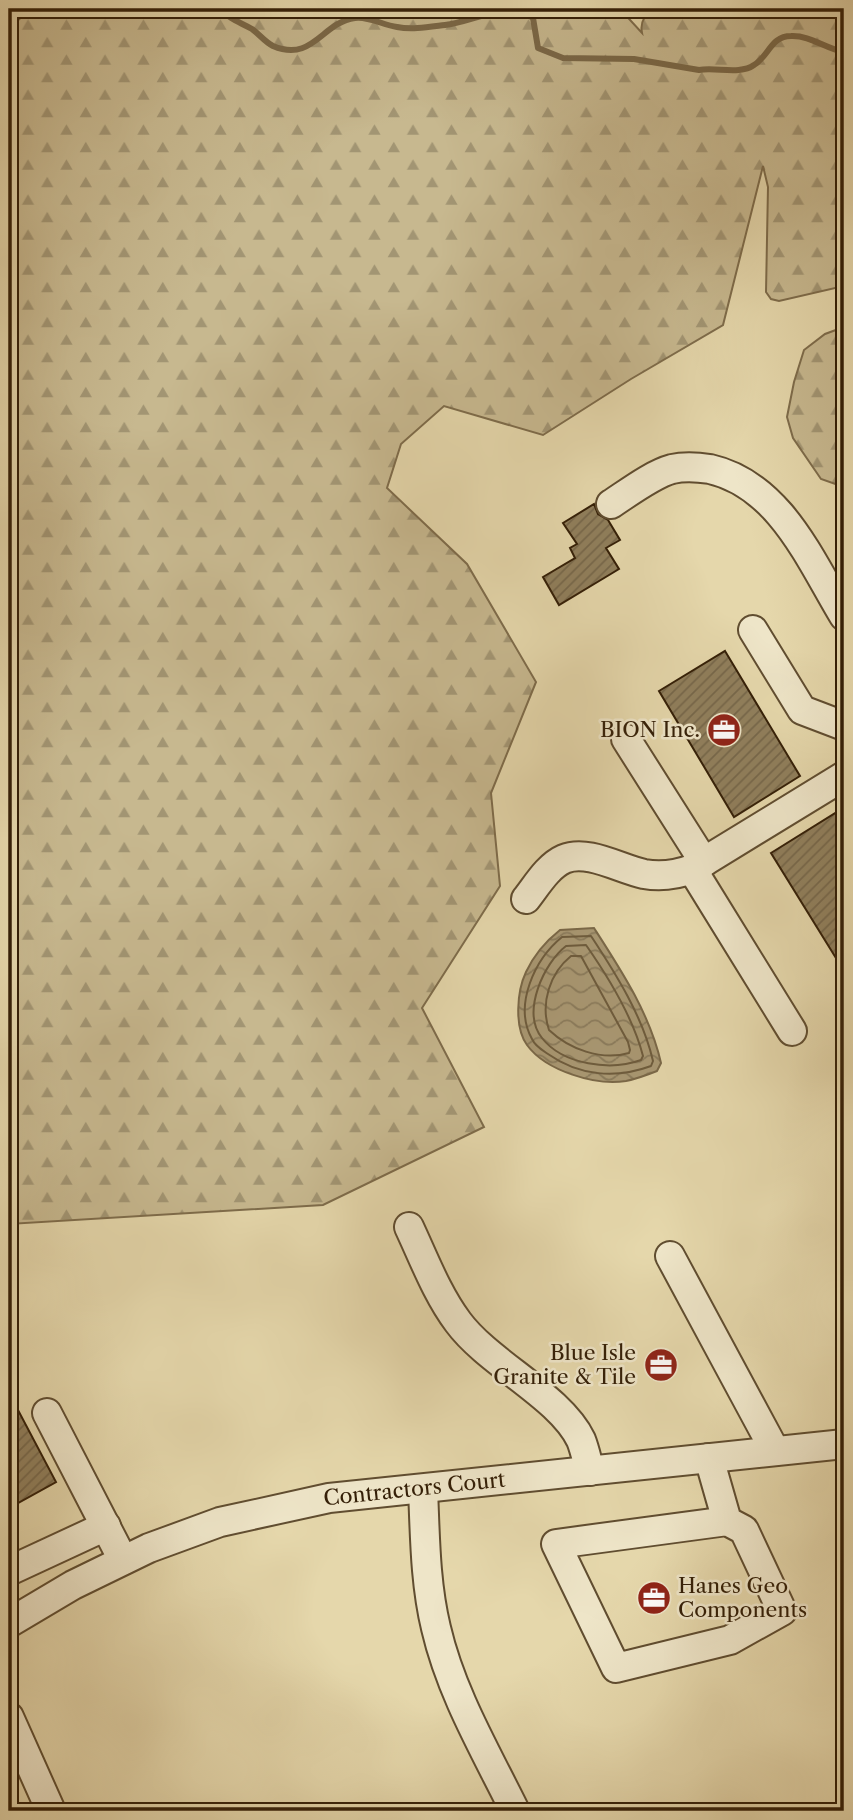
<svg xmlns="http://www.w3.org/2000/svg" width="853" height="1820" font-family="'Libre Caslon Text',serif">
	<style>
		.forest { fill: url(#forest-firs); stroke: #7e6c4b; stroke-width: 2 }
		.water { fill: url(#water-waves); stroke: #7a6848; stroke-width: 2 }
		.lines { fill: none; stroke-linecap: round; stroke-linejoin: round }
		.shore { stroke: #6e5c3d; stroke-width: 2 }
		.stream { stroke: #7a6848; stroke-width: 6 }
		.building { fill: url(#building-hatch); stroke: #341f07; stroke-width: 2 }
		.minor-casing { stroke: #604d30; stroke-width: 32 }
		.minor { stroke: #eee5c8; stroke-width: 28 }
		.labels { text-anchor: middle; stroke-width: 5; stroke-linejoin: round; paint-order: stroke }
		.poi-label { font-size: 21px; fill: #341f07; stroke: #eee5c8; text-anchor: end }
		.street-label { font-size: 21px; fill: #341f07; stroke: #eee5c8 }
	</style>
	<defs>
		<pattern id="forest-firs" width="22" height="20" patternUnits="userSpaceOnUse" patternTransform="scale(1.75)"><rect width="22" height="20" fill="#c7b88f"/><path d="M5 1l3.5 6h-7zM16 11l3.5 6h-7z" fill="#a29573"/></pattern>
		<pattern id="water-waves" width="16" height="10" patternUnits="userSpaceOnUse" patternTransform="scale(1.75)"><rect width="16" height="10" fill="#a99873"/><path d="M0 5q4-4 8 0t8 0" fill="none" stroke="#8a7b5c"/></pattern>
		<pattern id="building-hatch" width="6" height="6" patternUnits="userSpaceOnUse" patternTransform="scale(1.75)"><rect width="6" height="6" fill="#907f5c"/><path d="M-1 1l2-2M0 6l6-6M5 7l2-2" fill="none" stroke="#76674a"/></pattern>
	</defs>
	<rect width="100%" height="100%" fill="#e5d7ab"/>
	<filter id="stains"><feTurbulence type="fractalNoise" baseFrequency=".00286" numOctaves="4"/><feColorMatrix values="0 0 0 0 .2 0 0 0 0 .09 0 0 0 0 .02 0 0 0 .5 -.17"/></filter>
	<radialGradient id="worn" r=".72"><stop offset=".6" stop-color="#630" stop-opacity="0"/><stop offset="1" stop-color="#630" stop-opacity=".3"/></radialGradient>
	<path class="forest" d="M9,9H620L642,33C640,23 644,15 653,9H844V286L779,301L771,299L766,292L768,187L763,166L723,325L631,379L543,435L444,406L401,444L387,488L467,564L536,682L491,793L500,886L422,1008L484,1127L323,1205L9,1224Z
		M844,327V487L821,479L793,438L787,417L794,382L804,350L825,334Z"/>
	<path class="water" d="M594,928C621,970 650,1014 661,1063L657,1071C647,1075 636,1079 626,1081C596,1086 546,1071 527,1045C514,1027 517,991 526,972C534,955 546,941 560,930Z"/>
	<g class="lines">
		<path class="shore" d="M591,936C616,974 643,1017 653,1061L651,1066C616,1079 579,1076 548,1054C542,1050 535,1046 532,1039C513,1005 535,959 562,937Z
			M586,945C609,978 633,1017 643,1056L641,1060C611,1071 563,1065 542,1038C521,1012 544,963 566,946Z
			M571,956H581L628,1042L630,1050L629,1053C601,1061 569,1049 549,1030C540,1003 550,973 571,956Z"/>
		<path class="stream" d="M221,9C230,20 240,22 252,29C259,34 265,42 273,46C313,63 322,22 355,18C368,16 383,25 397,27C412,30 429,27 445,25C473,22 508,0 533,18L538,48L563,58L634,59L699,70C716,67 740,75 754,65C769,56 771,36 791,36C810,35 826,49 844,52
			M9,26L27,9"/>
	</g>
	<path class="building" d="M594,504L598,514L608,520L620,540L606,548L619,569L559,605L543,577L575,558L570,548L577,544L563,523Z
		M725,651L800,776L734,817L659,691Z
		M837,812L844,824V971L771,853Z
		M9,1393L56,1482L9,1508Z"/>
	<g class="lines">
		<g class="minor-casing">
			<g id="minor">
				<path d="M611,504C628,493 653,474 672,469C685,466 697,467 710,469C780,485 810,560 844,616"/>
				<path d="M753,630L802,710L844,726"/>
				<path d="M626,739L704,862"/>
				<path d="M526,899C537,885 548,866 564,859C588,849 620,869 644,874C661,877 676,875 692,869"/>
				<path d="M792,1031L692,869L844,776"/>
				<path d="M409,1227C424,1259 437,1294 458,1322C489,1364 560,1396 581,1440C585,1450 587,1461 590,1471"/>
				<path d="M670,1256L775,1451"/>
				<path d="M47,1413L123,1560"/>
				<path d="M709,1458L727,1521L744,1530L782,1611L730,1640L616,1668L556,1544L727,1521"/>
				<path d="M423,1489C425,1535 425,1583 436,1628C451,1693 486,1752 515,1811"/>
				<path d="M9,1571L106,1526"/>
				<path id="s1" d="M9,1623L73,1585L149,1548L220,1522L329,1498L844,1444"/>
				<path d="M9,1717L51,1811"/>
			</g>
		</g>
		<use href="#minor" class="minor"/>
	</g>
	<defs>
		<g id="office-disc" transform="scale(1.75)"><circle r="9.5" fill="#8f2418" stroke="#eee5c8"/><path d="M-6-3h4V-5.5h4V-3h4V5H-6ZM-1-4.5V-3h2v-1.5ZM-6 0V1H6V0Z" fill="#fff"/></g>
	</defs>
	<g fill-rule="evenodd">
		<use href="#office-disc" x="724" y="730"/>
		<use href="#office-disc" x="661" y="1365"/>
		<use href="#office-disc" x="654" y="1598"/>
	</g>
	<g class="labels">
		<g class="poi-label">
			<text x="700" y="737">BION Inc.</text>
			<text x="636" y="1360">Blue Isle<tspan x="636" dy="24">Granite &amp; Tile</tspan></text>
			<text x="678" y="1593" text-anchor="start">Hanes Geo<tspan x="678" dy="24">Components</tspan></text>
		</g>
		<g class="street-label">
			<text dy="7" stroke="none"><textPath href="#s1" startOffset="432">Contractors Court</textPath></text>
		</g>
	</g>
	<rect width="853" height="1820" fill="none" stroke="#e5d7ab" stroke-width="35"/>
	<rect x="10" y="10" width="832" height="1799" fill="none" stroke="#341f07" stroke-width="3.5"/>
	<rect x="18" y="18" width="818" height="1785" fill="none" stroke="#341f07" stroke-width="2"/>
	<rect width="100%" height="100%" filter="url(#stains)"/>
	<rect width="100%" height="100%" fill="url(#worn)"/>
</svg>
